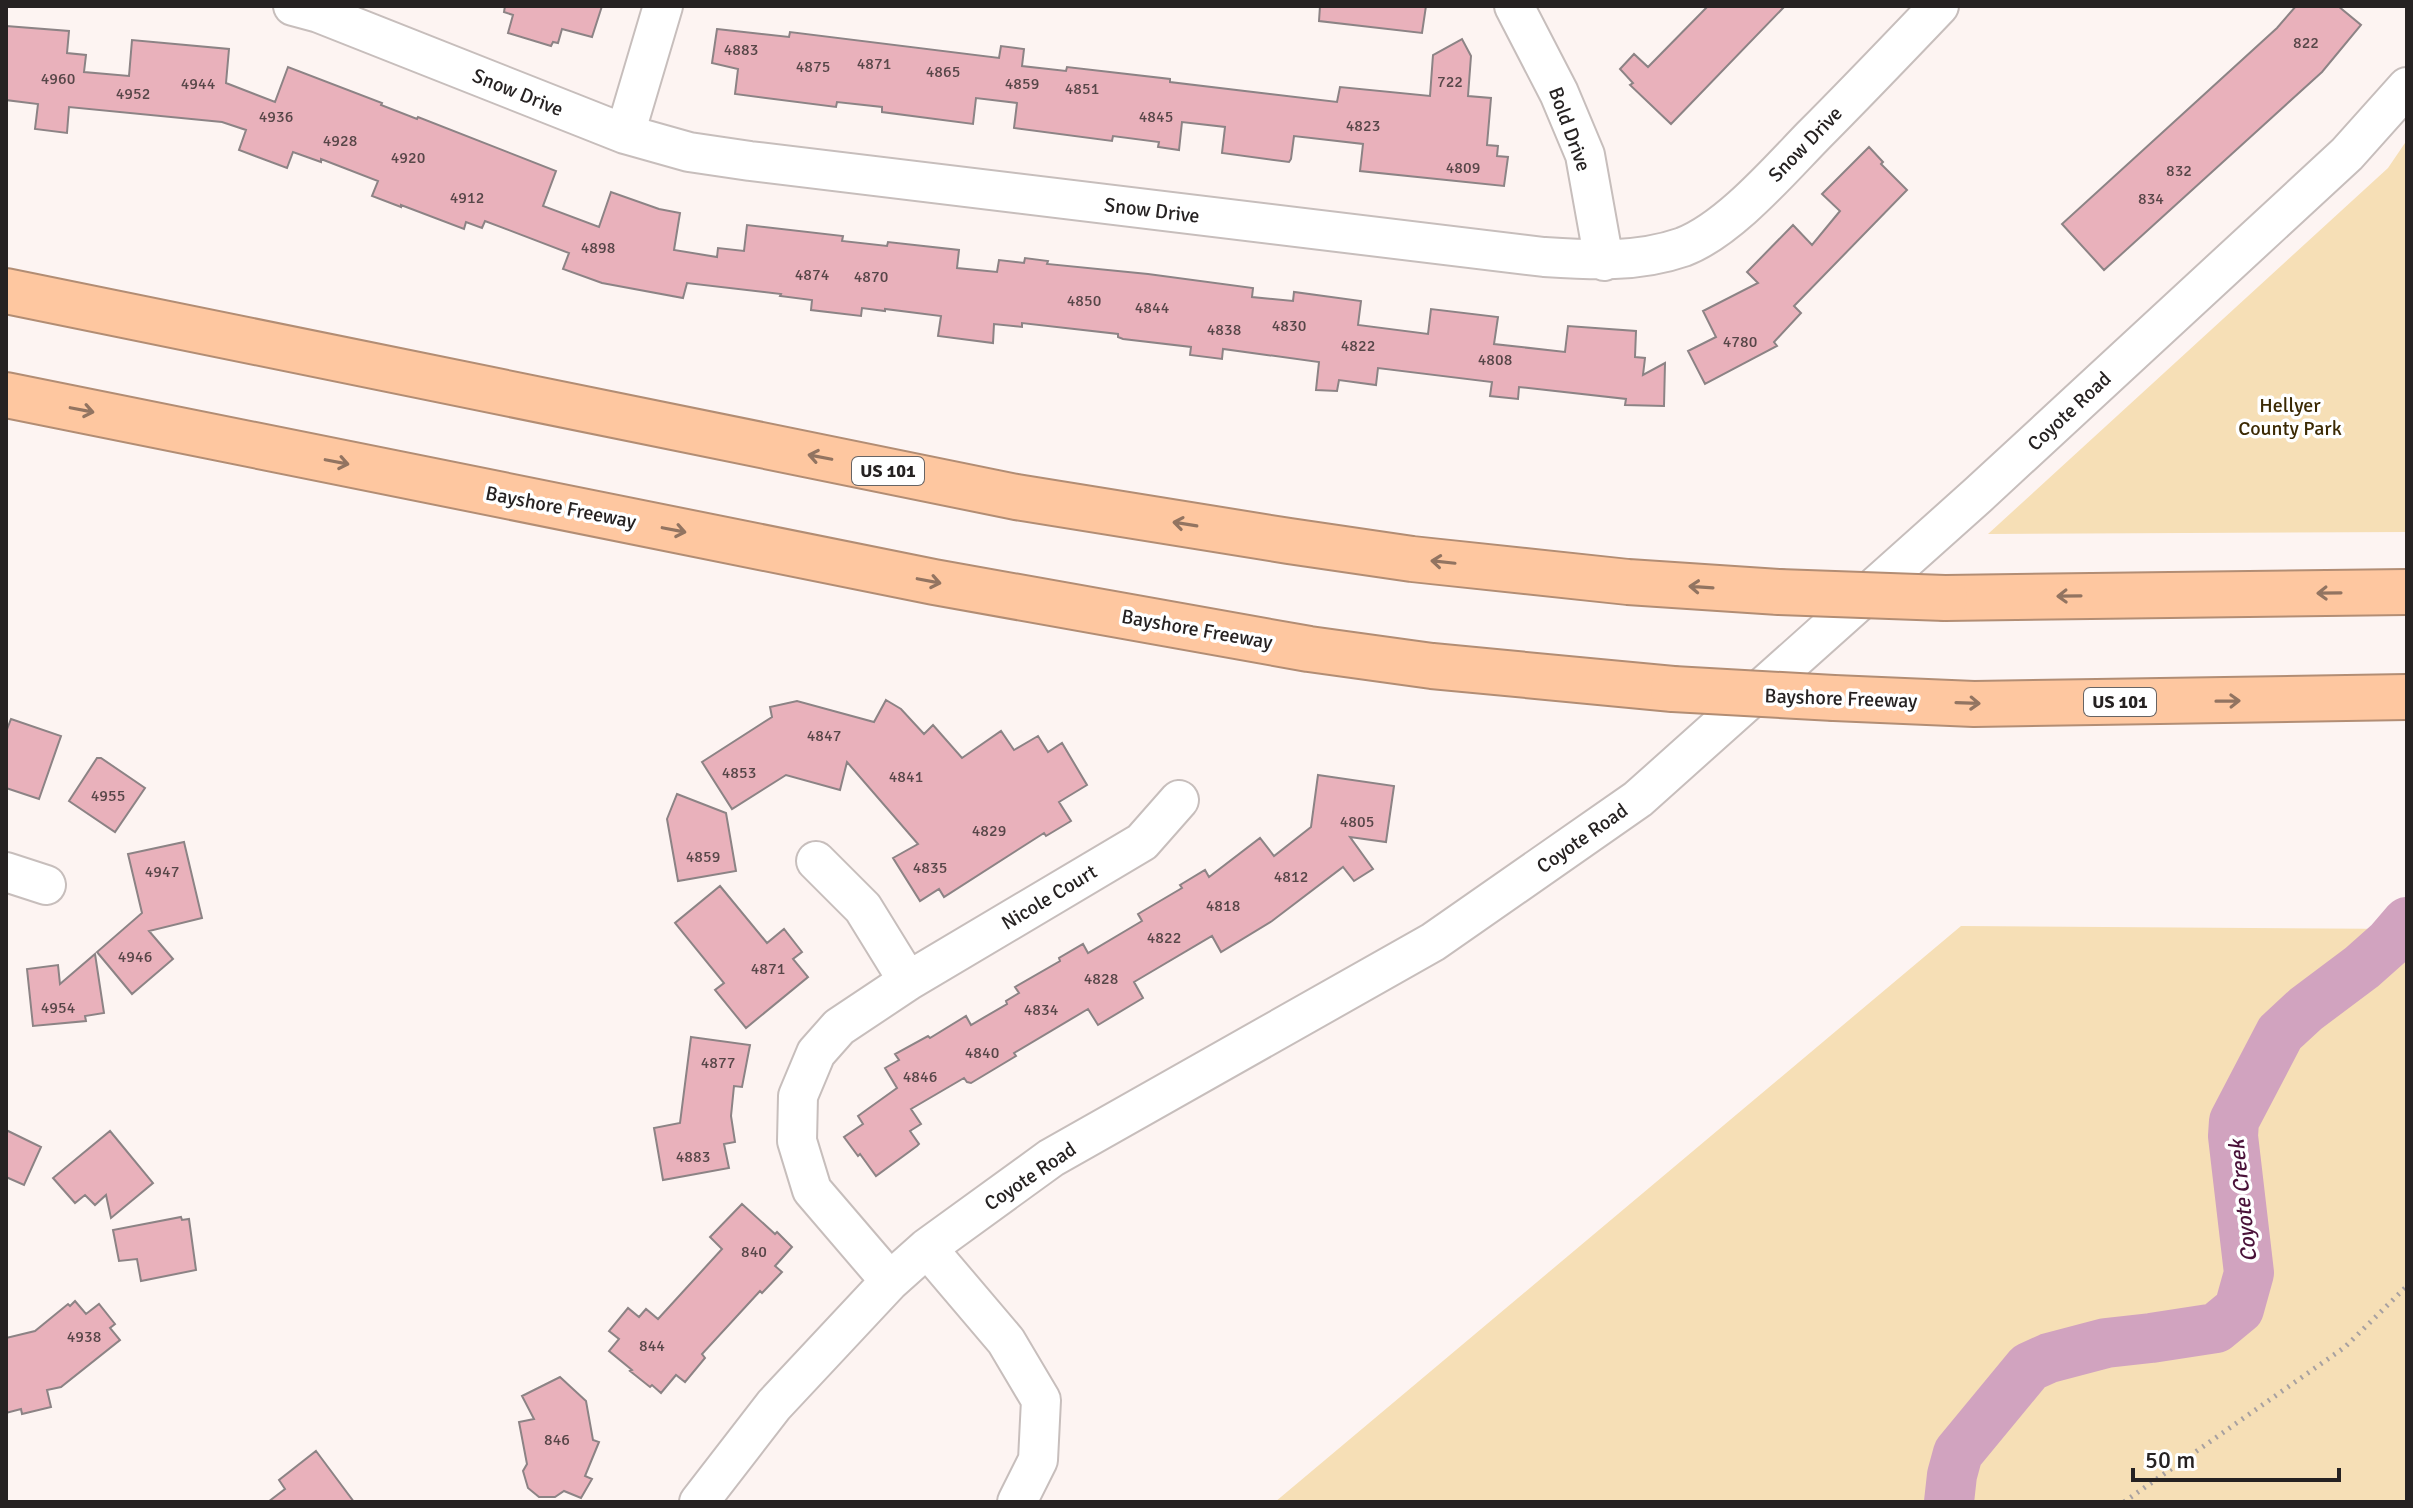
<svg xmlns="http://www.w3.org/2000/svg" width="2413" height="1508" font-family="Signika,sans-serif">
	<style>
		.green { fill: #f6dfb6 }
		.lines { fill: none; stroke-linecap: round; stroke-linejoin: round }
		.river { stroke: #d1a3bf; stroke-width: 50 }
		.building { fill: #e9b1bb; stroke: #8c8385; stroke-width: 2 }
		.minor-casing { stroke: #c7bebc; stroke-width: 42 }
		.highway-casing { stroke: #b28d74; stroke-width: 48 }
		.path { stroke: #a8a1a0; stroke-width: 5; stroke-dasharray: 2 6; stroke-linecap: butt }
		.minor { stroke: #fff; stroke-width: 38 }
		.highway { stroke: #fec7a0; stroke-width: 44 }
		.highway-bridge-casing { stroke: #b28d74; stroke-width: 48; stroke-linecap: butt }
		.highway-bridge { stroke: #fec7a0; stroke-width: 44 }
		.oneway { stroke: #927461 }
		.labels { text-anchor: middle; stroke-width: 7; stroke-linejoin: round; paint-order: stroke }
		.number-label { font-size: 16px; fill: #574648 }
		.shield { fill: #fff; stroke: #676464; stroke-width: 2 }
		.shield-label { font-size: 18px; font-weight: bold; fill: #262222 }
		.street-label { font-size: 20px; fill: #262222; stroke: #fff }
		.park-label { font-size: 20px; fill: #3b2903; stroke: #fff }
		.water-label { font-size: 22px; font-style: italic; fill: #4a1239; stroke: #fff }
	</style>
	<rect width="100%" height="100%" fill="#fdf4f2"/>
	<path class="green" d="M2407,140V532L1988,534L2388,168Z
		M1961,926L2407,929V1502H1275Z"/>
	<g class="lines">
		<path class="river" d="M1949,1502L1952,1475L1958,1453L2029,1367L2049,1358L2106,1343L2151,1338L2216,1328L2239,1309L2249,1273L2233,1136L2234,1121L2280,1033L2306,1009L2362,967L2389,943L2407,922"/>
	</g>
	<path class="building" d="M505,6H602L592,37L562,29L558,43L553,42L551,46L508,33L513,15L504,12Z
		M1320,6H1426L1422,33L1319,21Z
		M1708,6H1785L1671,124L1630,85L1633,83L1620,69L1634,54L1648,67Z
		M2296,6H2338L2361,25L2322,72L2104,270L2062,224L2277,28Z
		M6,26L69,31L67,53L86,55L84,72L129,76L132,40L229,49L226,83L275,102L288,67L382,103L381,105L417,119L418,117L556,171L543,206L599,227L611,192L659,209L680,213L674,250L717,257L718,248L744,251L747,225L843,236L842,241L887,246L888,242L959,250L957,268L997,272L999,260L1024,263L1025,258L1048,261L1047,264L1148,274L1253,288L1252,297L1293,301L1294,292L1361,301L1358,325L1428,334L1431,309L1498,317L1494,344L1565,352L1568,326L1636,331L1635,357L1645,358L1643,375L1665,363L1664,406L1625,405L1626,399L1519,387L1518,399L1490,396L1492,382L1378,368L1376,385L1339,380L1337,391L1316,390L1319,362L1223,349L1222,359L1190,355L1191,347L1123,339L1118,337V334L1022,323V327L994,324L993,343L938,336L941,316L885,309V311L862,308L861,316L811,310L812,300L780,296L781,294L687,283L683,298L602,283L563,269L569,253L485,221L482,228L466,222L464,229L401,205V207L372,196L378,181L321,159V162L293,152L287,168L239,150L246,130L222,122L69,107L67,133L35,129L38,104L6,100Z
		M717,29L789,37L790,32L999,58L1001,46L1024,49L1022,66L1066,71L1067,67L1170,79V82L1337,102L1340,87L1430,96L1433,55L1462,39L1471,56L1468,96L1491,98L1487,145L1498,146L1497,156L1508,157L1504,186L1360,171L1363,144L1294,136L1291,159L1289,162L1222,153L1225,127L1182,122L1179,150L1158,147L1159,142L1113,136L1112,141L1014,128L1017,103L976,98L973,124L882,112V107L837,102L836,107L735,94L738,69L712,63Z
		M1869,147L1883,162L1881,164L1907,190L1794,306L1801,313L1774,342L1777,346L1705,384L1688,351L1716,337L1703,311L1758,283L1747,272L1793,225L1812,245L1840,211L1822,194Z
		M886,700L901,709L924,734L933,725L962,758L1001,731L1014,750L1038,736L1048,752L1062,743L1087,785L1059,802L1071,821L1046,836L1044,833L944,897L939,889L920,901L893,858L918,844L847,762L840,790L786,775L732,809L702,762L772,717L770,707L797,701L874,722Z
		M11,719L61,736L39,799L6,788V732Z
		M97,758H101L145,788L115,832L69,801Z
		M1318,775L1394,786L1386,842L1350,837L1373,869L1354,881L1343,867L1272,921L1221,952L1212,936L1134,982L1143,998L1098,1025L1088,1009L1014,1053L1016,1056L971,1083L967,1082L964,1078L911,1109L921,1124L910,1131L919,1144L917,1146L876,1176L860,1154L858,1156L844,1137L863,1124L858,1116L897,1088L885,1068L899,1060L895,1054L928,1036L930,1038L966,1016L971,1025L1007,1004L1006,1001L1019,993L1015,987L1060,961L1059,958L1083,944L1088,953L1142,921L1138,914L1182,888L1180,885L1205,870L1209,877L1260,838L1274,856L1311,827Z
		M677,794L726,813L736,871L678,881L667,819Z
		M184,842L202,918L149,931L173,959L132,994L97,952L142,913L128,854Z
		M720,886L767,943L784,929L802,952L793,959L808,977L746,1028L715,990L724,983L675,923Z
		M95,954L104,1013L85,1016L86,1021L33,1026L27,969L58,965L60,984Z
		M691,1037L750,1045L742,1087L734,1086L731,1116L735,1142L724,1144L729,1168L663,1180L654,1128L680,1123Z
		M6,1130L41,1147L24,1185L6,1177Z
		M110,1131L153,1183L111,1218L106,1195L95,1205L85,1195L75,1203L53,1178Z
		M742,1204L775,1234L777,1232L792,1247L775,1266L782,1272L762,1293L760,1291L702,1354L705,1358L685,1382L676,1375L661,1393L652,1385L650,1387L630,1371L632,1370L609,1351L619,1339L609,1331L628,1308L639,1317L646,1309L658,1319L722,1249L710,1237Z
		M181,1217L182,1220L189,1219L196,1270L141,1281L137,1259L119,1261L113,1230Z
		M75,1301L86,1314L99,1304L115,1324L110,1328L120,1340L61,1387L47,1390L51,1407L22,1414L21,1409L6,1413V1338L35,1331L68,1304L70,1306Z
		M560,1377L586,1401L593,1440L599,1442L585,1476L592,1479L581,1498L564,1491L555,1497H539L528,1488L523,1471L527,1464L519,1422L534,1419L522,1396Z
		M316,1451L354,1502H268L285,1489L279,1480Z"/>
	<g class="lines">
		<g class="minor-casing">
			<path id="minor" d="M293,6L319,13L625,134L689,152L750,161L1544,257C1591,260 1637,263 1683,247C1728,230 1778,172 1812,137C1855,94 1897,50 1939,6
				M1514,6L1559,93L1585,155L1604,261
				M625,134L663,6
				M816,861L863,908L908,981
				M6,872L46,885
				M927,1248L1006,1341L1041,1400L1038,1460L1017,1502
				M890,1281L812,1190L797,1141L798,1096L816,1053L839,1027L908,981L1142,842L1179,800
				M699,1502L774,1405L890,1281L927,1248L1051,1158L1433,942L1638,799L1978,495L2347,154L2407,87"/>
		</g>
		<g class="highway-casing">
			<path id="highway" d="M6,291L1016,497L1289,541L1412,559L1628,582L1779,592
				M6,395L934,582L1309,649L1432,666L1673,689
				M1945,598L2407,592
				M1834,698L1974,704L2407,697"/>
		</g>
		<path class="path" d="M2124,1502L2345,1347L2407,1286"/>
		<use href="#minor" class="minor"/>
		<use href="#highway" class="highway"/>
		<g class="highway-bridge-casing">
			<path id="highway-bridge" d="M1779,592L1945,598
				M1673,689L1834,698"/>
		</g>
		<use href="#highway-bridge" class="highway-bridge"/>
	</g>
	<defs><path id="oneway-shaft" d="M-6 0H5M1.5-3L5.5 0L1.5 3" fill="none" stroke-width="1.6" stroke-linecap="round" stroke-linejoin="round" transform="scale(2)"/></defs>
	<g class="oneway">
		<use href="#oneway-shaft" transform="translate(82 410) rotate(11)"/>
		<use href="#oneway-shaft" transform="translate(820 457) rotate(-169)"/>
		<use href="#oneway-shaft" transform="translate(337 462) rotate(11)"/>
		<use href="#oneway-shaft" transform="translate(1185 524) rotate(-171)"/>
		<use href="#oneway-shaft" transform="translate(674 530) rotate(11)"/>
		<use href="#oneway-shaft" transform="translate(1443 562) rotate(-174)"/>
		<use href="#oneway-shaft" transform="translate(929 581) rotate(11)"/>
		<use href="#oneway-shaft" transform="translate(1701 587) rotate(-176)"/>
		<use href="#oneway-shaft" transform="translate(2329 593) rotate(179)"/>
		<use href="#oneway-shaft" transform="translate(2069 596) rotate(179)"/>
		<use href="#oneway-shaft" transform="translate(2228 701) rotate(-1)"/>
		<use href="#oneway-shaft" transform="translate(1968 703) rotate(2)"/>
	</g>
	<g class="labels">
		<g class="number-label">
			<text x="2306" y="48">822</text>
			<text x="741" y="55">4883</text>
			<text x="874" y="69">4871</text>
			<text x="813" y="72">4875</text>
			<text x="943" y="77">4865</text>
			<text x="58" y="84">4960</text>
			<text x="1450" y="87">722</text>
			<text x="198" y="89">4944</text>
			<text x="1022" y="89">4859</text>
			<text x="1082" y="94">4851</text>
			<text x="133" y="99">4952</text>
			<text x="276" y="122">4936</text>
			<text x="1156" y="122">4845</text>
			<text x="1363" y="131">4823</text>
			<text x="340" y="146">4928</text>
			<text x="408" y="163">4920</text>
			<text x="1463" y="173">4809</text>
			<text x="2179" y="176">832</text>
			<text x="467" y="203">4912</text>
			<text x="2151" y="204">834</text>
			<text x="598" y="253">4898</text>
			<text x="812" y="280">4874</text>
			<text x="871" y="282">4870</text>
			<text x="1084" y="306">4850</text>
			<text x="1152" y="313">4844</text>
			<text x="1289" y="331">4830</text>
			<text x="1224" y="335">4838</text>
			<text x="1740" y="347">4780</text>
			<text x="1358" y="351">4822</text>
			<text x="1495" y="365">4808</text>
			<text x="824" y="741">4847</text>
			<text x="739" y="778">4853</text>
			<text x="906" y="782">4841</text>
			<text x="108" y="801">4955</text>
			<text x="1357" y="827">4805</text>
			<text x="989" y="836">4829</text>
			<text x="703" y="862">4859</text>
			<text x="930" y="873">4835</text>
			<text x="162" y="877">4947</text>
			<text x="1291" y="882">4812</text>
			<text x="1223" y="911">4818</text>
			<text x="1164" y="943">4822</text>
			<text x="135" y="962">4946</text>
			<text x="768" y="974">4871</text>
			<text x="1101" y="984">4828</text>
			<text x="58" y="1013">4954</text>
			<text x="1041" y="1015">4834</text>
			<text x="982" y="1058">4840</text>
			<text x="718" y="1068">4877</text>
			<text x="920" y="1082">4846</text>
			<text x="693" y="1162">4883</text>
			<text x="754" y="1257">840</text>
			<text x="84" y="1342">4938</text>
			<text x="652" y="1351">844</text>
			<text x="557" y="1445">846</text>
		</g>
		<g class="shield">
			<rect x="852" y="457" width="72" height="28" rx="6"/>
			<rect x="2084" y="688" width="72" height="28" rx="6"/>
		</g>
		<g class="shield-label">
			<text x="888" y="477">US 101</text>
			<text x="2120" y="708">US 101</text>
		</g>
		<g class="street-label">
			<text transform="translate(518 92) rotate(22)" y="7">Snow Drive</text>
			<text transform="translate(1570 129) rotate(70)" y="7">Bold Drive</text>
			<text transform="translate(1805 144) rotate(-46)" y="7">Snow Drive</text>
			<text transform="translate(1152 210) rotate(7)" y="7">Snow Drive</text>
			<text transform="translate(2069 411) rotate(-43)" y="7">Coyote Road</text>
			<text transform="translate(561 507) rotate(11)" y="7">Bayshore Freeway</text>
			<text transform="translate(1197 629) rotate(10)" y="7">Bayshore Freeway</text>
			<text transform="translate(1841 698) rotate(2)" y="7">Bayshore Freeway</text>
			<text transform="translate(1582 838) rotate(-35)" y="7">Coyote Road</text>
			<text transform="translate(1049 897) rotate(-31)" y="7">Nicole Court</text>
			<text transform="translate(1030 1176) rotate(-34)" y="7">Coyote Road</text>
		</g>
		<g class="park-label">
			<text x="2290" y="412">Hellyer<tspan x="2290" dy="23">County Park</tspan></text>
		</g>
		<g class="water-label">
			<text transform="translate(2242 1201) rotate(-96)" y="8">Coyote Creek</text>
		</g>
	</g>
	<rect width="2413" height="1508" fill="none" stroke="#262222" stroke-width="16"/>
	<path d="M2133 1468v12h206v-12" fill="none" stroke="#262222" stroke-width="4"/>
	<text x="2145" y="1468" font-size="24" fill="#262222" stroke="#ffffff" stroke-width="6" paint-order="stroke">50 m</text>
</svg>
